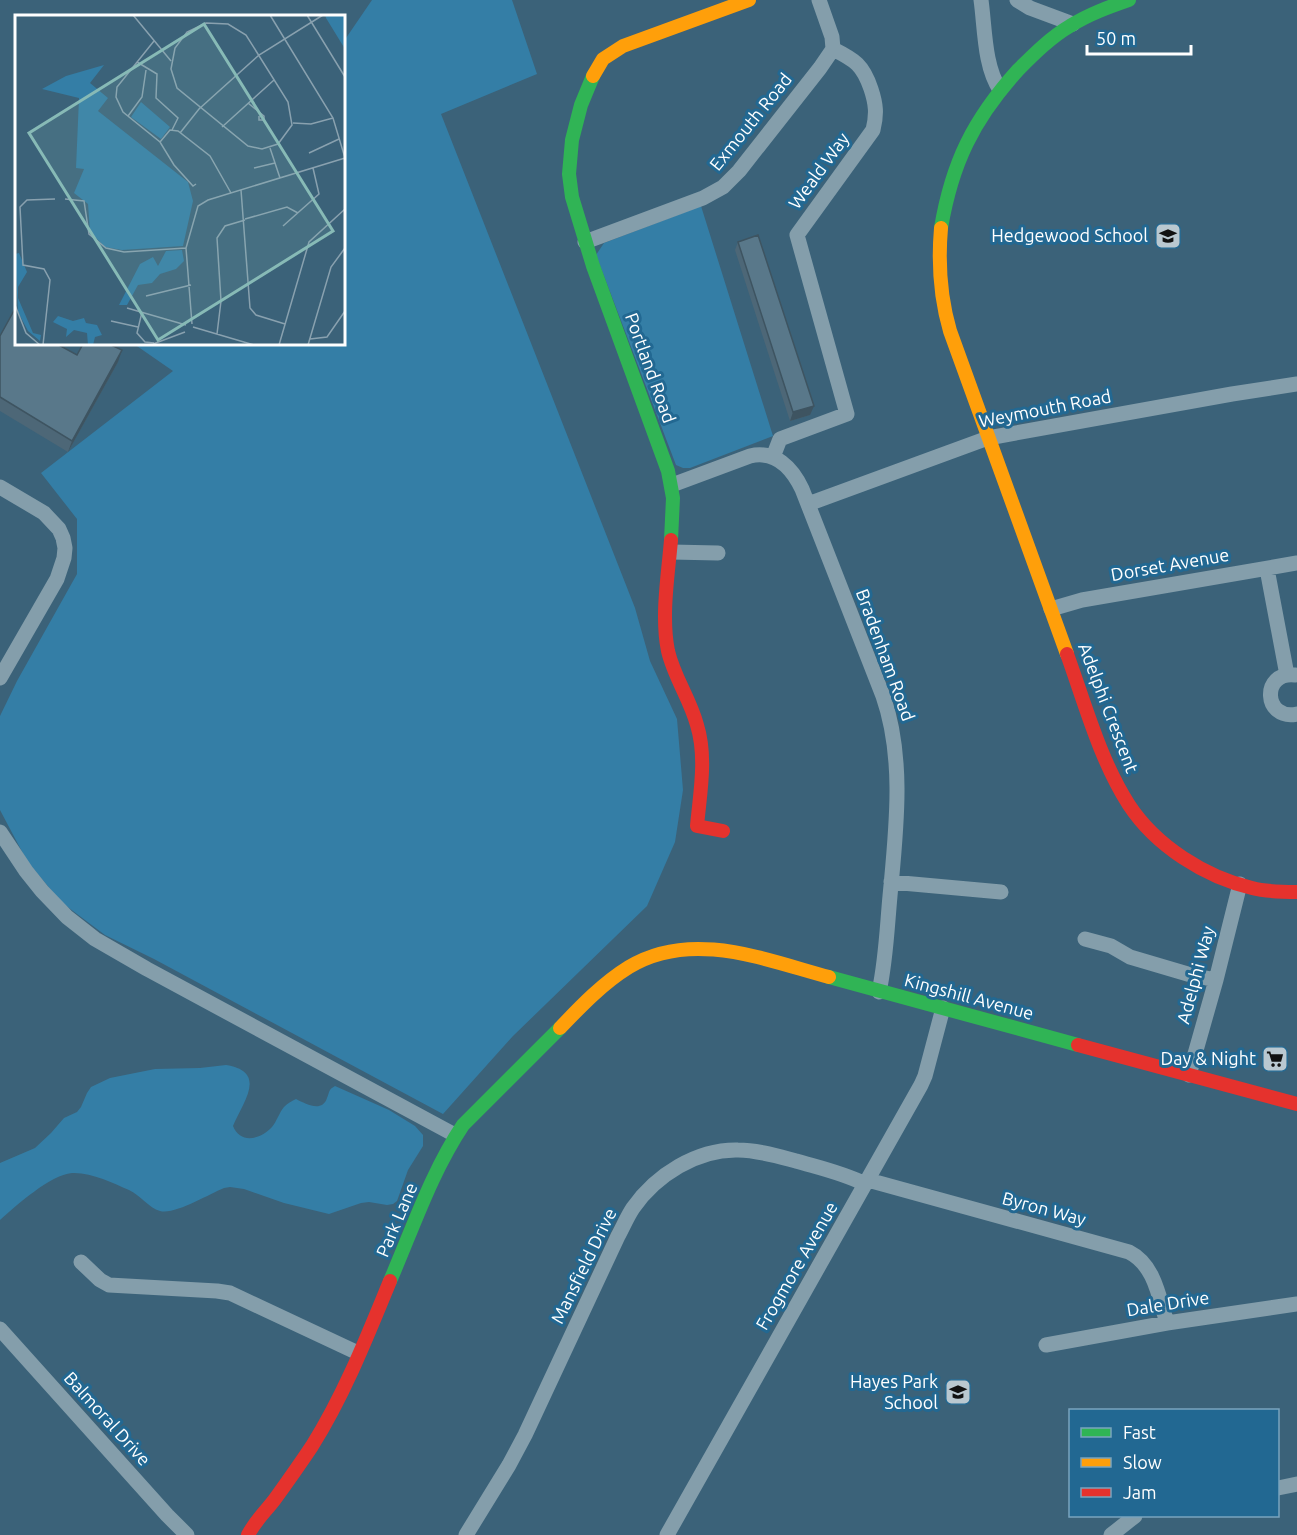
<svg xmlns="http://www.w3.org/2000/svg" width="1297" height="1535" font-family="Ubuntu,sans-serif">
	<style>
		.green { fill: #347ea6 }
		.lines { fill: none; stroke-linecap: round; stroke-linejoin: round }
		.street { stroke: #849eab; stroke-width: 15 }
		.fast { stroke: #30b455; stroke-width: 14 }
		.slow { stroke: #ff9f0a; stroke-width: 14 }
		.jam { stroke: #e5322d; stroke-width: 14 }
		.wall { fill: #4d6777 }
		.shaded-wall { fill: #3e5461 }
		.building { fill: #59788a; stroke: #3e5461; stroke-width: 1.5 }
		.labels { text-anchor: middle; stroke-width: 6; stroke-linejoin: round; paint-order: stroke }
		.street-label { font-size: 18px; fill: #fff; stroke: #226892 }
		.poi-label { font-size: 18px; fill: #fff; stroke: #226892; text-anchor: end }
		.inset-road { fill: none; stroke: #89a1af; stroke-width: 1.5 }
		.view { fill: #87bab6; fill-opacity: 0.15; stroke: #87bab6; stroke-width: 3 }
		.inset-edge { fill: none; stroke: #fff; stroke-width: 3 }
	</style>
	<rect width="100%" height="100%" fill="#3b6279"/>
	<path class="green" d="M372,0H512L537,74L441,114L635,608L650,661L677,719L683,790L675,842L647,906L513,1036L443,1114L154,959L105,935L61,902L27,861L0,810V716L17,681L77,574V519L41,473L173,371L134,344H344V41Z
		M701,206L773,436L690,468H683L676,465L596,255L604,243Z
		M226,1065C269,1072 242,1103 233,1126C240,1144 260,1140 272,1127C277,1121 279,1113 284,1107C288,1103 292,1101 296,1099C306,1104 322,1113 327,1098C330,1091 328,1090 335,1086L389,1110L415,1126L423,1135V1146L408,1170L397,1201L393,1204L387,1205L369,1202L361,1203L329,1214L284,1203L244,1189L230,1187L224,1188C209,1194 175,1215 160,1211C149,1208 140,1195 129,1190C113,1183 91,1172 72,1173C50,1175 17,1205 0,1220V1163L35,1148L51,1133L64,1118L77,1112L81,1107L87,1093L91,1087L110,1078L155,1069L200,1068Z"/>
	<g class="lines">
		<path class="street" d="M981,0C985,28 984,66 1000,90
			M1017,0L1030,8L1073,24
			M585,242L703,198L723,187L739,171L820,68L833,49
			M773,457L780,439L847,414L797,235L873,130C877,114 876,104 871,89C863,65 855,60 833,49L832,37L819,0
			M672,485L750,456C775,450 792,468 802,489L883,696C905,759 896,831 890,896C887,928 886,960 879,992
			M0,487L44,513L59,529L63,538L65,548L64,558L57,579L0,678
			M808,504L988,438L1232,394L1297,384
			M671,552L718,553
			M1267,569L1287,675
			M1051,609L1082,600L1297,563
			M1295,675C1261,671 1263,721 1297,714
			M0,832L26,871L42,891L67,917L95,939L147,969L455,1135
			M891,882L1001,892
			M1085,939L1111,946L1130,957L1191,975L1216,980
			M1189,1075L1216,980L1240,884
			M868,1180L1129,1252C1155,1265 1159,1298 1167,1323
			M81,1262L100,1280L109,1285L217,1291L230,1293L358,1353
			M0,1329L167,1515L187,1535
			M1046,1345L1167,1323L1297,1304
			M1278,1488L1297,1484
			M466,1535L509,1465L525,1435L618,1236C623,1227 627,1217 633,1208C656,1175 697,1149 738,1150C757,1150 777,1156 796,1161C820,1168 843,1173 865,1184
			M667,1535L921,1085L925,1076L943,1008
			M1111,1535L1135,1516"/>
		<path class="fast" d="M593,76L581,105L572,140L569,174L572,197L593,266L668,471L673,498L671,540
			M941,228C952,163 973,120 1018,70C1034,54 1051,37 1070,26C1089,14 1109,7 1129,0
			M829,977L1078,1045
			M390,1281C413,1228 431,1173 463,1125L560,1028"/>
		<path class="slow" d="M593,76L603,59L623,46L749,0
			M941,228C938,263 940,297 950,331L1067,654
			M560,1028C581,1006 603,983 629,967C692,929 765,960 829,977"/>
		<path class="jam" d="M671,540C668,576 661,616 668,651C674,677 690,699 697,725C707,757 700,793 697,826L723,831
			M1067,654C1085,704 1100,760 1129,805C1156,846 1205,877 1252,888C1267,892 1282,892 1297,892
			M1078,1045L1297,1104
			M248,1535C255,1521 266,1511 275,1499C288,1481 300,1464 312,1446C344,1395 367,1337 390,1281"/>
	</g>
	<path class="wall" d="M738,242L810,415L790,421L735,250Z
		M0,336L16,344L118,362L68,452L0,411Z"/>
	<path class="shaded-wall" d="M122,350L118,362L68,452L72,441Z
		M814,406L810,415L790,421L793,412Z"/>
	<path class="building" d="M758,235L814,406L793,412L738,242Z
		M16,307V344H57L77,355L83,344H109L122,350L72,441L0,397V336Z"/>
	<defs>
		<g id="school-square" transform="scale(1.35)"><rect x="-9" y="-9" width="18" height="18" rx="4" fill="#bac8d0" stroke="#226892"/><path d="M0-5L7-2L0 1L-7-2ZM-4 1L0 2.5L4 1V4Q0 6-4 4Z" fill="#111"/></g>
		<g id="supermarket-square" transform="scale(1.35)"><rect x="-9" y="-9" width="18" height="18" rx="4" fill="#bac8d0" stroke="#226892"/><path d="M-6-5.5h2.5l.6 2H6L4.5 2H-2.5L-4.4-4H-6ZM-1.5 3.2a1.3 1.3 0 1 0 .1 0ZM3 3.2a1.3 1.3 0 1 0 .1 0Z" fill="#111"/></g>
	</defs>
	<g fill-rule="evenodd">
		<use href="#school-square" x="1168" y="236"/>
		<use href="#supermarket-square" x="1275" y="1059"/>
		<use href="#school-square" x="958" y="1392"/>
	</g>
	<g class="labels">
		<g class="street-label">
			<text transform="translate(751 122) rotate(-51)" y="6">Exmouth Road</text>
			<text transform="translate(819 171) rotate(-54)" y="6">Weald Way</text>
			<text transform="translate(650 368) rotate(70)" y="6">Portland Road</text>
			<text transform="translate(1045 409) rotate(-11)" y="6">Weymouth Road</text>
			<text transform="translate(1170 565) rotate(-10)" y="6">Dorset Avenue</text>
			<text transform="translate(885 655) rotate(70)" y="6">Bradenham Road</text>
			<text transform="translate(1108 708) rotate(69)" y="6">Adelphi Crescent</text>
			<text transform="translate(1196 975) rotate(-75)" y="6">Adelphi Way</text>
			<text transform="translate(969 997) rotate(15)" y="6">Kingshill Avenue</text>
			<text transform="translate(1044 1209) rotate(15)" y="6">Byron Way</text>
			<text transform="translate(397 1220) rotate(-67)" y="6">Park Lane</text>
			<text transform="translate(584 1266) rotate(-64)" y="6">Mansfield Drive</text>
			<text transform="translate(797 1266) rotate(-60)" y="6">Frogmore Avenue</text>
			<text transform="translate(1168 1304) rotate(-9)" y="6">Dale Drive</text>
			<text transform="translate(107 1419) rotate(48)" y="6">Balmoral Drive</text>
		</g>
		<g class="poi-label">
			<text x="1148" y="242">Hedgewood School</text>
			<text x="1256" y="1065">Day &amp; Night</text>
			<text x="938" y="1388">Hayes Park<tspan x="938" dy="21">School</tspan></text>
		</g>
	</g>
	<g transform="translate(15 15)">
		<rect width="330" height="330" fill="#3b6279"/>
		<path d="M310,0H330V34L311,3ZM89,50L75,68L93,83L83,96L173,167L178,186L168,231L107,235L90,232L75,217L73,189L59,178L69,154L61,153L64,83L27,74L51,61ZM126,87L155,112L146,124L116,102ZM167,235L169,246L161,254L145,259L137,268L123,270L112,290H104L125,249L138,242L143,251L151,236ZM4,238L12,257L3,272V283L18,318L26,320L25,326L13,316L3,297L0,239ZM43,301L58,306L69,303L71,308L82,310L87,320L80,322L78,330H73L72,318L59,315L51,322L52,314L38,307Z" fill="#347ea6"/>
		<path class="inset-road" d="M118,0L156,46M255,0L318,103L330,143M292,0L330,62M191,8L213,9L231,20L273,87L277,110L263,129L247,134L233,131L162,73L156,54L160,33L172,17ZM139,26L102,72L101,82L108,97L145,127L159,150L178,171L181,169M122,47L142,59L141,83L163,103L157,115M233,88L249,101V105H244V101M113,101L127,82L131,55M278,108L296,109L318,103M207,112L259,65M165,118L184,94L244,40L308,0M145,127L155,115L163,116L195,141L216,178M255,133L265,163M294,138L324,124M239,153L260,148M226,175L235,293L241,300L270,309M50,184L69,186L74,219L91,233L109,237L171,233M230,204L272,192L283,198M268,211L304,179L298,153M131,281L176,270M0,290L11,318L25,330M112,293L171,310M127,297L122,318L130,327L139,328M96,306L123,312M177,309L171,233L183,191L193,185L330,143M178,312L239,330M202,319L206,286L202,223L210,211L230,205M295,324L312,322L330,296M138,329L170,317M28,330L35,265L29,254L8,250L5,192L12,185L40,184M264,330L294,227L330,194M293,330L316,252L330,233"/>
		<path class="view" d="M189,9L318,216L143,325L14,118Z"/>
		<rect width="330" height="330" class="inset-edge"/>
	</g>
	<rect x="1069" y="1409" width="210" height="108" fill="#226892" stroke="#7aa4be" stroke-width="1.5"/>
	<rect x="1081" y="1428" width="30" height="9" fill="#30b455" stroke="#7aa4be" stroke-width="1.5"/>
	<text x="1123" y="1439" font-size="18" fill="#ffffff">Fast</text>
	<rect x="1081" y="1458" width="30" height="9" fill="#ff9f0a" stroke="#7aa4be" stroke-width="1.5"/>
	<text x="1123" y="1469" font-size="18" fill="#ffffff">Slow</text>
	<rect x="1081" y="1488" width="30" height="9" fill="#e5322d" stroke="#7aa4be" stroke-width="1.5"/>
	<text x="1123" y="1499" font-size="18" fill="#ffffff">Jam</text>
	<path d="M1087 45v9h104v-9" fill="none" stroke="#ffffff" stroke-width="3"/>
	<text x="1096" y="45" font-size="18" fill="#ffffff" stroke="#226892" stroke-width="4.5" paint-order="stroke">50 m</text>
</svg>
